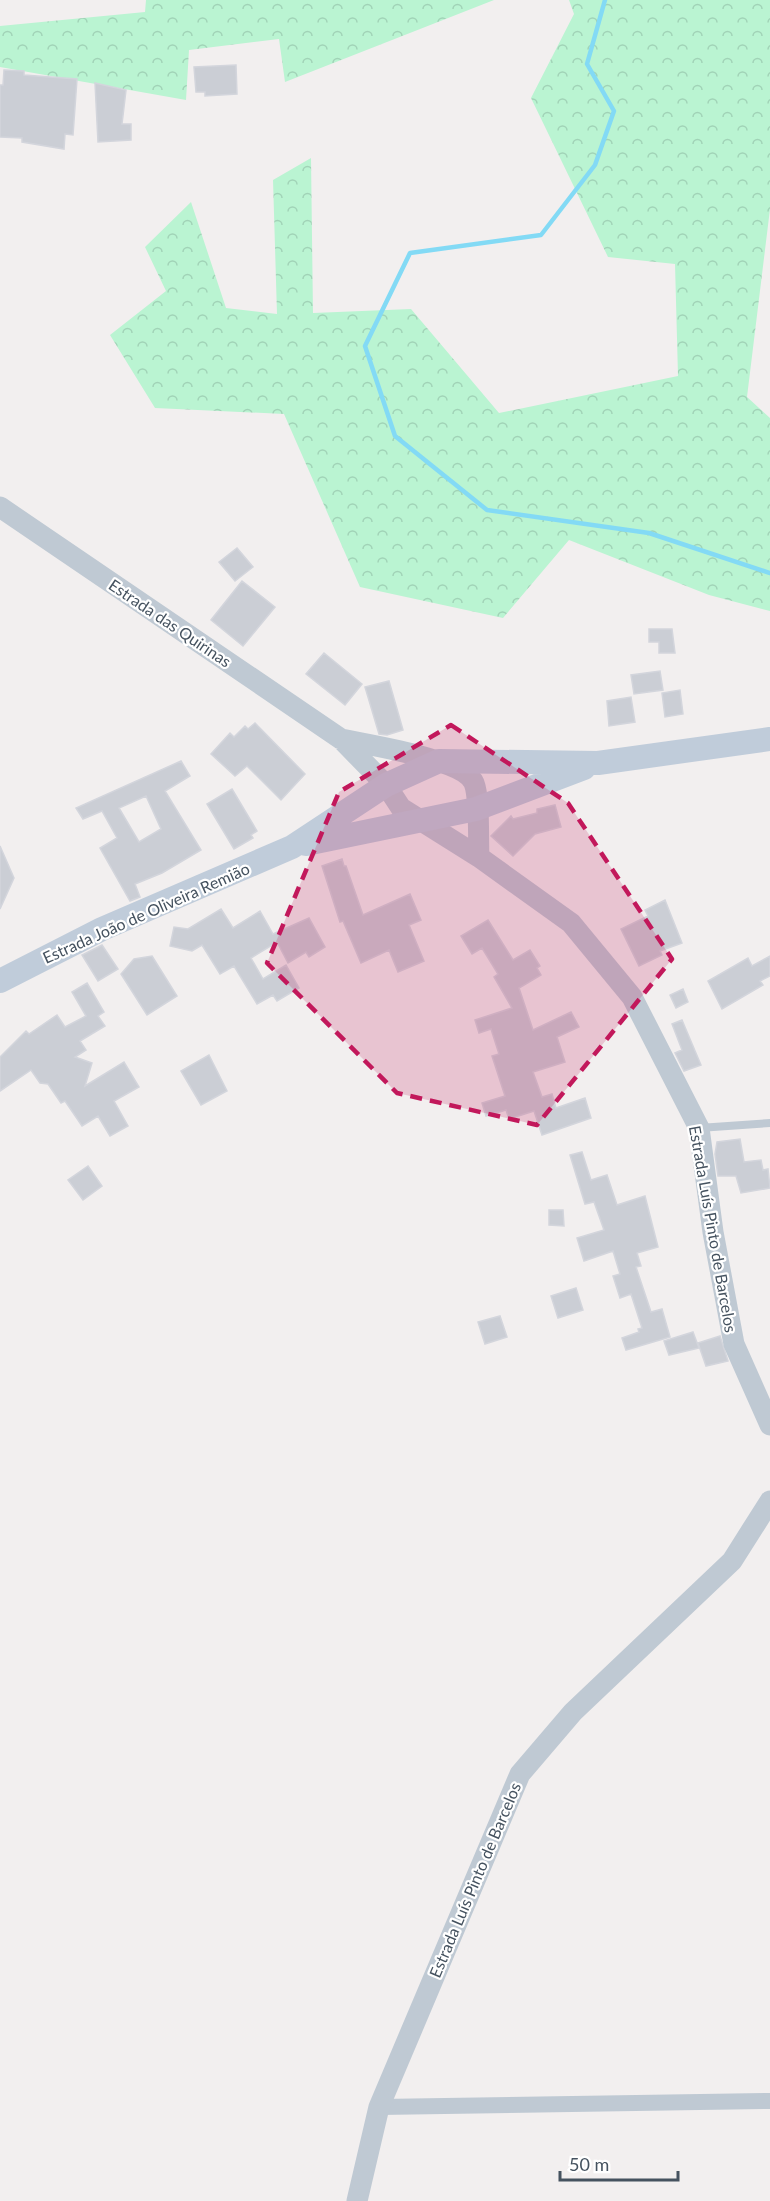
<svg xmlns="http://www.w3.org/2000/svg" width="770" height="2201" font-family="Lato,sans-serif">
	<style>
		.forest { fill: url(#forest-crowns) }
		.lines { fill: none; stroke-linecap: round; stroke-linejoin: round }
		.stream { stroke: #83daf5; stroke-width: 4.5 }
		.building { fill: #cbced5; stroke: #d3d5dc; stroke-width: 1.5; fill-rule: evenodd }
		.service { stroke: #bfc9d3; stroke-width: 8 }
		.minor { stroke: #bfc9d3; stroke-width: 16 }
		.tertiary { stroke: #bfc9d3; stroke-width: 21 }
		.secondary { stroke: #c0ccda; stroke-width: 24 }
		.marked { fill: #c2185b; fill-opacity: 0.2; stroke: #c2185b; stroke-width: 4.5; stroke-dasharray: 12 8; stroke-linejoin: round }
		.labels { text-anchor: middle; stroke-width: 4.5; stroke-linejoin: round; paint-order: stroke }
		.street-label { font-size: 16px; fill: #45525f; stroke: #fff }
	</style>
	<defs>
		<pattern id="forest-crowns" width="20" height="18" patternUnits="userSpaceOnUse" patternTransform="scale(1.5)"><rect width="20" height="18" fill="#baf4d2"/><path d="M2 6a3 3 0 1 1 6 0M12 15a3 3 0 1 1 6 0" fill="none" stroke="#a1d3b7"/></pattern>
	</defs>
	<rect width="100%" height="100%" fill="#f2efef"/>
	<path class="forest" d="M146,0H494L285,82L279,39L189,50L186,100L0,67V26L145,12Z
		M569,0H770V209L747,397L770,418V611L709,595L569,540L503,618L360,587L284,414L155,408L110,335L166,291L145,247L191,202L226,308L277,314L273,180L311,158L313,313L411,309L499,413L678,376L675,264L608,257L531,98L574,14Z"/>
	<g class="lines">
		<path class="stream" d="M605,0L587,64L614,111L595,165L541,235L410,253L365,346L395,436L487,510L649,533L770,573"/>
	</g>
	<path class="building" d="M236,65L237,94L205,96V92H196L194,67Z
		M4,70L24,71V75L77,79L73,135L65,134L64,149L22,142V138L0,137V85H3Z
		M95,83L126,90L122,124H131V140L98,142Z
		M237,548L253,567L235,581L219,562Z
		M242,581L275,607L243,646L211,620Z
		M649,629H672L675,653H659V642H649Z
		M324,653L362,684L345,705L306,674Z
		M660,671L663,690L634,694L631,675Z
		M389,681L403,730L387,735L379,734L365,687Z
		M680,690L683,714L665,717L662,693Z
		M631,697L635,722L609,726L607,701Z
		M255,723L305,774L281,800L247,766L235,776L211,754L230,733L234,737L245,726L248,729Z
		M181,761L190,776L165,791L201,850L162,873L135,884L140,897L130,901L100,848L117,838L102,811L83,819L76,808ZM146,796L161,829L139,842L119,808Z
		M232,789L257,831L251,835L253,838L234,849L207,804Z
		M555,805L561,827L535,834L513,856L491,836L511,816L513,819L537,813V809Z
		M0,846L14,878L0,909Z
		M342,859L344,866H346L363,915L410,894L421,920L409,925L424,961L398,972L389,950L361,963L343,921L340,922L322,866Z
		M665,900L682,943L660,951L662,955L639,966L621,929L648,916L645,910Z
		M221,909L233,928L260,911L273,934L309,918L325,947L309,957L306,952L288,963L277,942L251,958L263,979L286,965L299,988L277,1001L273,995L257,1004L234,966L220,974L202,945L192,951L170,946L174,927L188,929Z
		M488,920L513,960L530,950L540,966L537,968L541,975L519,988L533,1030L571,1012L579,1027L557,1037L565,1062L533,1072L542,1097L552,1094L556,1108L585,1098L591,1118L542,1135L534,1111L509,1119L506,1110L486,1116L482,1103L505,1096L492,1056L499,1054L491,1029L479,1033L475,1020L512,1008L494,977L498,974L482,948L472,954L461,936Z
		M102,945L118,969L98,981L82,955Z
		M152,956L177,996L147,1015L121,974L134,959Z
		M770,956V976L760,981L763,985L722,1009L708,981L748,958L752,966Z
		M87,983L104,1012L98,1016L105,1026L80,1041L86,1050L75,1057L92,1063L85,1086L124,1062L139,1087L114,1101L128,1126L110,1136L98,1116L82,1126L65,1101L61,1103L48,1084L40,1083L31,1070L0,1091V1057L26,1031L29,1034L57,1015L65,1027L86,1016L72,992Z
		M683,989L688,1002L676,1008L670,995Z
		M682,1020L701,1065L684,1071L675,1053L682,1050L672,1024Z
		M209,1055L227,1091L201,1105L181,1071Z
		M740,1139L744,1162L761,1160L763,1170L768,1169L770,1188L741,1193L736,1176H718L715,1154L717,1142Z
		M582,1152L591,1180L607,1175L617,1205L645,1196L658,1247L637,1253L641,1266L636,1267L651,1312L662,1309L670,1337L626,1350L622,1338L639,1332L638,1329L642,1328L631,1294L620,1298L613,1276L620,1274L613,1251L584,1261L577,1238L604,1230L594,1202L585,1204L570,1155Z
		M88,1166L102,1186L83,1200L68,1180Z
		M549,1210H563L564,1226L549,1225Z
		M576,1288L583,1310L558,1318L551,1296Z
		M500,1316L507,1337L485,1344L478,1322Z
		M693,1332L699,1348L669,1355L664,1341Z
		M720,1336L728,1361L706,1366L698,1343Z"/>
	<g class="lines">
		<path class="service" d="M699,1128L770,1123"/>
		<path class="minor" d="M379,2107L770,2101"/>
		<path class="tertiary" d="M0,507L341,739L386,785L401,808L479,857L571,923L632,997L699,1128L713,1232L734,1344L770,1425
			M341,739C368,745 464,759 474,783C480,798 478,840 479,857
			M357,2201L379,2107L520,1774L573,1712L732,1561L770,1501"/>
		<path class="secondary" d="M306,844L476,809L584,768
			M0,981L102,929L292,847L386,785L439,761L598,763L770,739"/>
	</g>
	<path class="marked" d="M451,725L568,803L672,959L537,1125L397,1093L267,963L339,792Z"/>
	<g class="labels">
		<g class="street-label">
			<text transform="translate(170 623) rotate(34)" y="6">Estrada das Quirinas</text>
			<text transform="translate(146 913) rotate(-24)" y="6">Estrada João de Oliveira Remião</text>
			<text transform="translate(713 1229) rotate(80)" y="6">Estrada Luís Pinto de Barcelos</text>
			<text transform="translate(475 1880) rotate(-67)" y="6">Estrada Luís Pinto de Barcelos</text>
		</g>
	</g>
	<path d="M560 2171v9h118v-9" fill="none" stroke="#45525f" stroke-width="3"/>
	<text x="569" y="2171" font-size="18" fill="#45525f" stroke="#ffffff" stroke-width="4.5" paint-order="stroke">50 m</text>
</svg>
